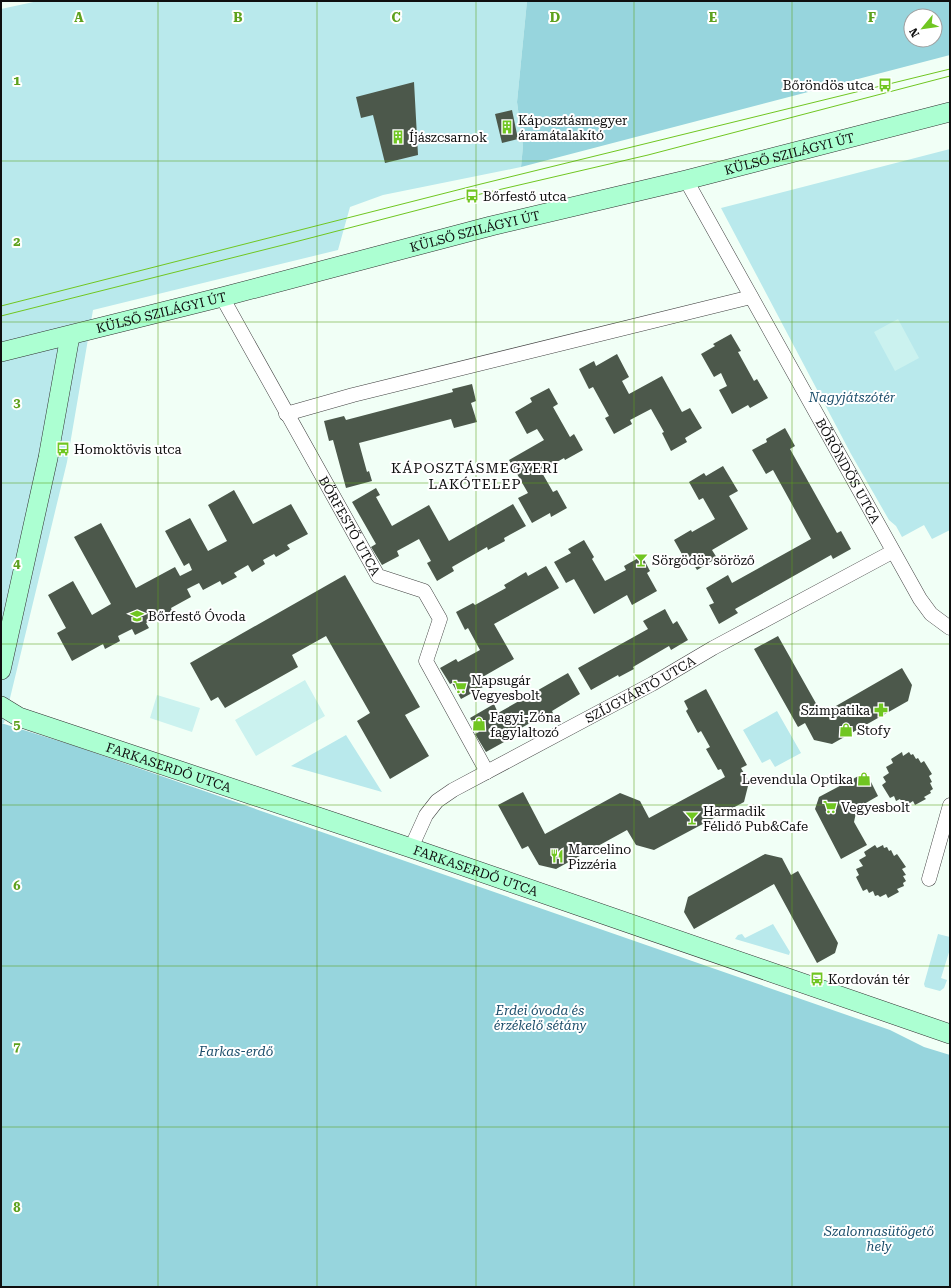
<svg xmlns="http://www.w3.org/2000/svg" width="951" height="1288" font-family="'Roboto Serif',serif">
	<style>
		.green { fill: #b9e9ec }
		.forest { fill: #97d5dd; fill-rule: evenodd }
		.pitch { fill: #cbf2ef }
		.building { fill: #4c584b }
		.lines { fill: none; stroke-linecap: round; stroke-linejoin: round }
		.street-casing { stroke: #424242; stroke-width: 15 }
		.secondary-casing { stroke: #313131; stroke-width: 20 }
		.street { stroke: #fff; stroke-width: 14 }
		.secondary { stroke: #acffd2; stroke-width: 19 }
		.tram { stroke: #70c621; stroke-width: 1 }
		.grid { fill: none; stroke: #5da11d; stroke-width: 1; stroke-opacity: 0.55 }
		.labels { text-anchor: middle; stroke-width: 4; stroke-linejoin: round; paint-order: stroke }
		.poi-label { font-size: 13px; fill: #0f0f0f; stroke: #fff; text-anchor: start }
		.street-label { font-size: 13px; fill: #0f0f0f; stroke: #fff }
		.park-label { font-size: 13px; font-style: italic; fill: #1c4e6b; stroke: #fff }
		.neighbourhood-label { font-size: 14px; letter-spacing: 1px; fill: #0f0f0f; stroke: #fff }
		.grid-label { font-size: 13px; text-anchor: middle; font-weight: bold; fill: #5da11d; stroke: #fff; stroke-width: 4; stroke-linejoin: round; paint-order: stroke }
	</style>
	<rect width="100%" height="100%" fill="#f1fff6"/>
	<path class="green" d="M38,1H527L517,102L523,146L521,167L383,195L350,207L338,250L93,310L67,462L4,723H1V9Z
		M950,149V530L932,539L924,525L902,537L896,526L889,520L851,454L721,208Z
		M777,711L801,753L775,767L770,759L762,763L743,730Z
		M346,735L382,792L291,766Z
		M773,924L790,952L789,955L735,939L738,935L742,934L745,938Z
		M938,934L950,937V949L941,978L947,980L944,988L940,991L925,987L924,984Z"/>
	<path class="forest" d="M527,1H950V55L521,167L523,146L517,102ZM911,16H935V40H911Z
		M1,723L75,746L890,1030L924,1047L950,1055V1287H1Z"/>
	<path class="pitch" d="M898,319L919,358L895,371L874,332Z
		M305,680L325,716L256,756L235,720Z
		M157,695L200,708L192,732L150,718Z"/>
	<path class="building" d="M414,82L418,155L385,163L373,115L361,118L356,97Z
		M512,110L518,139L502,143L495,114Z
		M731,334L741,351L738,352L754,381L757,379L768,398L750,408L748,405L732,414L719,390L727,386L721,373L714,377L701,354L715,346L713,344Z
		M617,354L629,377L622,381L629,394L662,376L682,412L690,408L702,428L685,438L687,442L671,451L662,433L664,432L651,409L630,420L632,424L614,434L605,418L609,416L593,387L589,389L579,369L594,361L596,366Z
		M472,384L476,401L471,403L477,422L454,428L451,419L359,443L367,472L369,471L372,481L346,488L333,440L329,441L324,421L344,416L346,420L453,392L452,389Z
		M549,388L558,404L553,407L570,437L574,434L583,450L565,460L564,458L541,471L553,492L557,490L567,508L551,517L550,513L532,523L518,498L528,493L509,460L544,440L537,429L527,434L515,412L532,402L530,398Z
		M785,428L795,446L790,449L837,533L841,531L851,549L833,559L831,555L735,609L738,613L719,624L709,605L714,603L706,588L728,575L732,583L811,539L773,470L766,474L752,450L767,442L766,439Z
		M723,466L738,491L729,496L748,529L712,550L717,558L697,570L687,553L683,556L674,540L691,530L692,532L715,519L703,498L699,500L689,482L704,473L706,476Z
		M376,488L380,495L376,497L392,526L429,505L449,541L513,504L526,526L504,538L505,541L488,550L487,547L452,567L454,571L437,581L427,563L431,561L419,539L397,551L399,556L382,565L371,547L376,544L352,502Z
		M234,490L253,524L291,504L308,534L287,545L290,549L276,557L274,554L263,560L265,564L252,572L248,565L234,573L237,577L222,585L220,581L203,590L199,583L187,589L191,597L171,608L173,613L159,620L158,617L146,623L149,628L135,635L132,629L118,636L120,641L105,649L103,644L72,661L57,633L66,628L48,595L73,581L92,615L111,604L74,537L101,523L136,588L175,567L180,576L192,570L189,563L184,566L165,531L190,518L208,551L227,541L208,505Z
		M584,540L594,557L592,559L605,581L626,570L624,566L642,556L650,571L647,573L657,591L632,605L627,595L594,614L574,579L566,583L554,562L571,553L568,549Z
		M546,566L559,588L494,624L514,659L479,679L483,687L461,699L452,683L450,684L440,668L456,659L458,662L480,650L468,628L465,630L456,612L473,603L475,605L506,588L504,585L526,572L528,576Z
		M345,575L420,707L405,715L429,756L390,779L357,721L370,713L326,636L292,655L298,667L225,708L218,697L211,701L190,663Z
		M665,609L673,624L677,621L688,640L671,650L669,646L633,667L634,669L619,677L618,675L591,690L578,668L648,629L643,621Z
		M778,636L822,714L902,668L912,685L908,701L832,744L814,740L805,723L798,727L754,649Z
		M568,673L580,694L552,711L553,713L538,721L537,719L502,739L504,742L486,752L475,734L479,732L470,718L494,704L498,713Z
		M706,689L747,765L741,768L749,782L744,802L654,850L636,845L627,830L556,869L539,865L528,846L522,849L498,805L523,792L545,834L620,793L640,801L649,818L725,777L721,769L718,770L706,749L710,747L701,731L698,733L686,711L688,709L684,701Z
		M902,752L903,756L909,752L911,755L913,754L916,759L918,758L921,763L924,761L932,774L929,776L932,782L930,783L933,789L930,791L931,793L924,797L926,799L915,805L913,801L907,805L905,802L902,803L900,799L896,801L894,796L890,798L882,785L886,782L883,777L889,773L886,767L893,763L891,759Z
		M866,772L878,796L857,808L854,822L867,845L841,859L815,809L819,797Z
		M875,845L877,848L883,845L884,848L887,847L889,851L891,850L894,856L897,854L906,867L902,869L906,875L903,876L906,881L903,883L904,886L897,889L899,892L888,898L886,894L880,897L878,895L875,896L873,891L869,893L867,889L863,891L856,877L859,875L856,869L863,866L859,860L866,856L864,852Z
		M765,854L782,858L791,875L798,871L838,943L835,953L817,963L774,884L694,929L684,912L688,897Z"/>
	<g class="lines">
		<g class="street-casing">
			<g id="street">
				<path id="s1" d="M686,180L920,599L931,614L950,628"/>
				<path id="s2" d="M222,297L378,576L424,591L440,619L426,661L487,772"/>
				<path d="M286,414L353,395L751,297"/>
				<path id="s3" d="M411,848L426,815L437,801L453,790L652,684L713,648L892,552"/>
				<path d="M929,879L950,805"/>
			</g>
		</g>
		<g class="secondary-casing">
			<g id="secondary">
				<path id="s4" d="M1,352L222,297L491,226L686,180L950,112"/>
				<path d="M1,670L48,458L70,336"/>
				<path id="s5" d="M1,706L19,717L411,848L950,1034"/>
			</g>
		</g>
		<use href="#street" class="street"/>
		<use href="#secondary" class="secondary"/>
		<path class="tram" d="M1,306L481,184L950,69
			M1,316L291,243L472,196L648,155L950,76"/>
	</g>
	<path class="grid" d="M158,1V1287M317,1V1287M476,1V1287M634,1V1287M792,1V1287M1,161H950M1,322H950M1,483H950M1,644H950M1,805H950M1,966H950M1,1127H950"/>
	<defs>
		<g id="bus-bare" transform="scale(1.08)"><path d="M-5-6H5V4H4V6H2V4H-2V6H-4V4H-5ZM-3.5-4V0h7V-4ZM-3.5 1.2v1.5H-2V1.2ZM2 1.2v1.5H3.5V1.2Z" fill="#70c621" stroke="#fff" stroke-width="2.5" paint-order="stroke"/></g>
		<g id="building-bare" transform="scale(1.08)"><path d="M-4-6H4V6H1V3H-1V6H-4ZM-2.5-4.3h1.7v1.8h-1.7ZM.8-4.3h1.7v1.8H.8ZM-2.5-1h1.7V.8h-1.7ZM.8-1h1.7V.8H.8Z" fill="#70c621" stroke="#fff" stroke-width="2.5" paint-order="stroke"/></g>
		<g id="bar-bare" transform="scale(1.08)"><path d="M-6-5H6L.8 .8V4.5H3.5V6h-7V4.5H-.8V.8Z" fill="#70c621" stroke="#fff" stroke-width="2.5" paint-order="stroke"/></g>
		<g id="school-bare" transform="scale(1.08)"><path d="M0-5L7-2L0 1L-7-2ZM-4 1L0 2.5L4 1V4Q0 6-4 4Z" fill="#70c621" stroke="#fff" stroke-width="2.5" paint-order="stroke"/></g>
		<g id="supermarket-bare" transform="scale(1.08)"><path d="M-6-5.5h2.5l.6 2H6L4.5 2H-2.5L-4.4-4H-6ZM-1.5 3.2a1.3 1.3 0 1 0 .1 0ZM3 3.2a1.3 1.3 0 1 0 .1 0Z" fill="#70c621" stroke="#fff" stroke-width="2.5" paint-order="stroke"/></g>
		<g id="pharmacy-bare" transform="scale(1.08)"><path d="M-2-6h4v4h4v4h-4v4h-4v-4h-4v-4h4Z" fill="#70c621" stroke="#fff" stroke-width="2.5" paint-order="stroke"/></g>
		<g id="shop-bare" transform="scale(1.08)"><path d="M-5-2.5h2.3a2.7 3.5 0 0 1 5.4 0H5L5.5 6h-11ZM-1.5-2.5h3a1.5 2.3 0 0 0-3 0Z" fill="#70c621" stroke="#fff" stroke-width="2.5" paint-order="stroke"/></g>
		<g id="restaurant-bare" transform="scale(1.08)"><path d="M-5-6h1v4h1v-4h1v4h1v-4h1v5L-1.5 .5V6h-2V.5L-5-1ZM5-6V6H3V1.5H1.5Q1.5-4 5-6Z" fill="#70c621" stroke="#fff" stroke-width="2.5" paint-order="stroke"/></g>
	</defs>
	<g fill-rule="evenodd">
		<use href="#bus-bare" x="885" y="85"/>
		<use href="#building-bare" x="507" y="127"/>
		<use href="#building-bare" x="398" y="137"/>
		<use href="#bus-bare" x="472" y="196"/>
		<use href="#bus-bare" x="63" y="449"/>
		<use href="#bar-bare" x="641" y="560"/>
		<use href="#school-bare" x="137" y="616"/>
		<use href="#supermarket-bare" x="460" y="687"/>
		<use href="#pharmacy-bare" x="881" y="710"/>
		<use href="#shop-bare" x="479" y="724"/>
		<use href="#shop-bare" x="846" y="730"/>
		<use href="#shop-bare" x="864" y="779"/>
		<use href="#supermarket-bare" x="830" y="807"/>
		<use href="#bar-bare" x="692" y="818"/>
		<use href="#restaurant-bare" x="557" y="856"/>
		<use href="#bus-bare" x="817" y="979"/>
	</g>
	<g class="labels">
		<g class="poi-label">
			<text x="874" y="90" text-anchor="end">Bőröndös utca</text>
			<text x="518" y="125">Káposztásmegyer<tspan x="518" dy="15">áramátalakító</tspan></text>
			<text x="409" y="142">Íjászcsarnok</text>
			<text x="483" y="201">Bőrfestő utca</text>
			<text x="74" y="454">Homoktövis utca</text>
			<text x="652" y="565">Sörgödör söröző</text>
			<text x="148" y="621">Bőrfestő Óvoda</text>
			<text x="471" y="685">Napsugár<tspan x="471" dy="15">Vegyesbolt</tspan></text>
			<text x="870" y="715" text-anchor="end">Szimpatika</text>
			<text x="490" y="722">Fagyi-Zóna<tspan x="490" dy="15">fagylaltozó</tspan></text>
			<text x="857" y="735">Stofy</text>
			<text x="853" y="784" text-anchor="end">Levendula Optika</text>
			<text x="841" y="812">Vegyesbolt</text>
			<text x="703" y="816">Harmadik<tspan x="703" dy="15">Félidő Pub&amp;Cafe</tspan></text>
			<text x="568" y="854">Marcelino<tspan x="568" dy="15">Pizzéria</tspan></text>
			<text x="828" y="984">Kordován tér</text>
		</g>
		<g class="street-label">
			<text dy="5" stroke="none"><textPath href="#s4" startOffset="813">KÜLSŐ SZILÁGYI ÚT</textPath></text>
			<text dy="5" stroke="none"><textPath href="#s4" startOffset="489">KÜLSŐ SZILÁGYI ÚT</textPath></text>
			<text dy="5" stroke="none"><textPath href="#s4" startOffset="165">KÜLSŐ SZILÁGYI ÚT</textPath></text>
			<text dy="5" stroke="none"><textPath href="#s1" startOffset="333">BŐRÖNDÖS UTCA</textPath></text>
			<text dy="5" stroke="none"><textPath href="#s2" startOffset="262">BŐRFESTŐ UTCA</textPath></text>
			<text dy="5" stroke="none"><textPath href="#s3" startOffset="286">SZÍJGYÁRTÓ UTCA</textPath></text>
			<text dy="5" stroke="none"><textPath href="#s5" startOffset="179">FARKASERDŐ UTCA</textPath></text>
			<text dy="5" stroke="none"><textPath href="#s5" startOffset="503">FARKASERDŐ UTCA</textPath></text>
		</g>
		<g class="park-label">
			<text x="852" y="402">Nagyjátszótér</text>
			<text x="540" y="1015">Erdei óvoda és<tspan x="540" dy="15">érzékelő sétány</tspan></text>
			<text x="236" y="1056">Farkas-erdő</text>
			<text x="879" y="1236">Szalonnasütögető<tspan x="879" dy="15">hely</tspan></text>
		</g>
		<g class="neighbourhood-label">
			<text x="475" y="473">KÁPOSZTÁSMEGYERI<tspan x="475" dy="16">LAKÓTELEP</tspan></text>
		</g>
	</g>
	<g class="grid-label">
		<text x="79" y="22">A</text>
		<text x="238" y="22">B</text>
		<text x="396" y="22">C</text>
		<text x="555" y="22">D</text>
		<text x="713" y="22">E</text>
		<text x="872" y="22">F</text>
		<text x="17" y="85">1</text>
		<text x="17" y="246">2</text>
		<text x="17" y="407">3</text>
		<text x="17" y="568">4</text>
		<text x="17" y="729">5</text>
		<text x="17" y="890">6</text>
		<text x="17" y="1051">7</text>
		<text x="17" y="1212">8</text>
	</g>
	<rect width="951" height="1288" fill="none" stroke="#0f0f0f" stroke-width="4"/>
	<g transform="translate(923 28) rotate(241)"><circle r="19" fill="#ffffff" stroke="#9f9f9f"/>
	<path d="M0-3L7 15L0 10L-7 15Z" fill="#70c621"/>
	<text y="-6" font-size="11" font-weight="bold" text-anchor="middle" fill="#0f0f0f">N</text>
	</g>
</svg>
